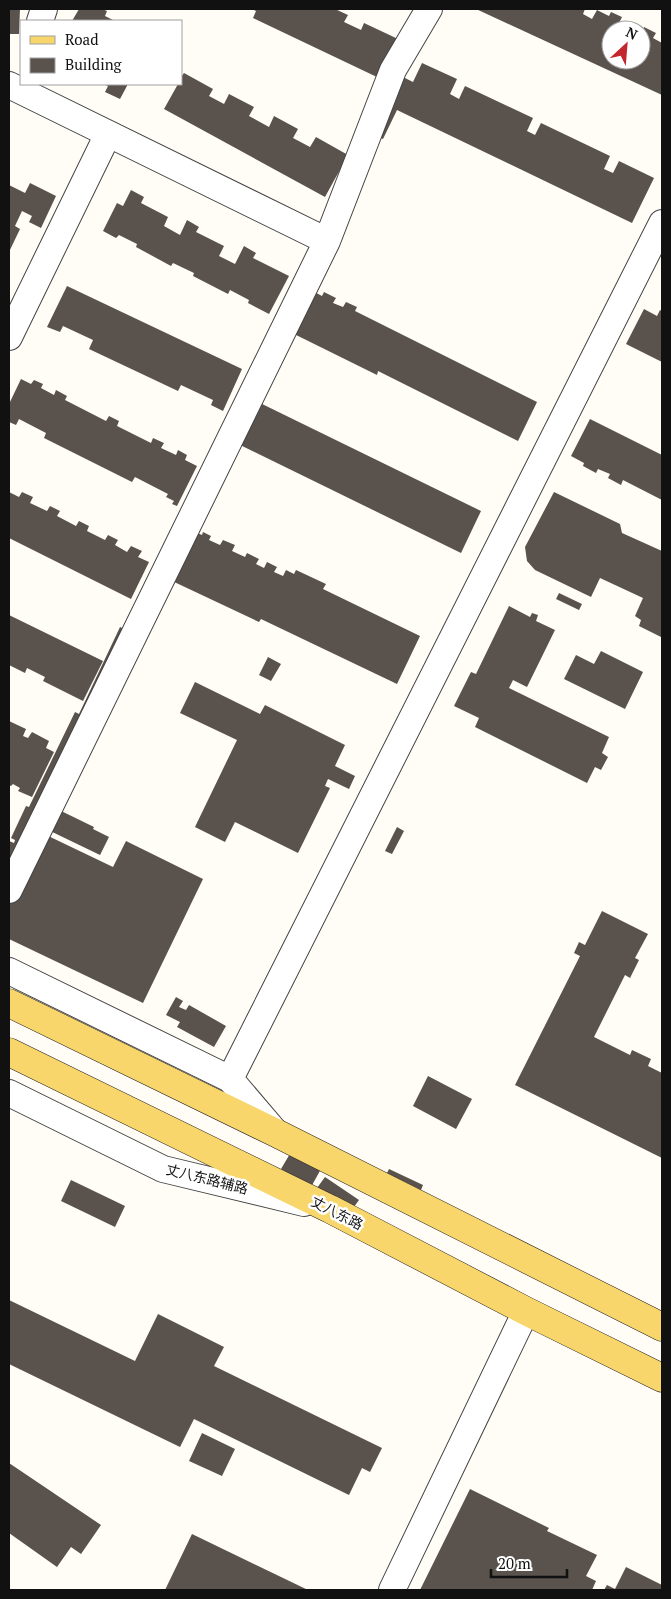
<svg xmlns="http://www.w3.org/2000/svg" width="671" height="1599" font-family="'PT Serif','Noto Sans SC',serif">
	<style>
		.building { fill: #5a524d }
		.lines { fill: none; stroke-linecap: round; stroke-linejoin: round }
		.minor-casing { stroke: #444; stroke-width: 28 }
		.primary-casing { stroke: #222; stroke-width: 29 }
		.minor { stroke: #fff; stroke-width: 26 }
		.primary { stroke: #f9d66b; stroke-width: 28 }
		.labels { text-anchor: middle; stroke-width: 5; stroke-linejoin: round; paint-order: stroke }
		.street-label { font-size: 14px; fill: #111; stroke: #fff }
	</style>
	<rect width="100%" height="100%" fill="#fffdf5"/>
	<path class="building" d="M9,9H20L19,34H9Z
		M79,9H102L107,11L105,16L115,21H72Z
		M252,9H315L318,10L319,9H335L348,15L344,22L361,30L364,23L398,39L379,78L253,18L256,11Z
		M476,9H585L583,14L592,19L597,10L609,16L611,12L622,17L619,23L634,30H611V60H641V34L644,27L656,33L653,38L662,43V95Z
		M422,63L457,79L450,94L459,99L465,86L533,118L527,131L535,135L541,123L610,156L604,169L613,173L619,161L654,178L632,223L397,110L383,139L372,135L401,76L413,82Z
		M184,73L213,89L209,96L224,104L229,94L254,107L249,116L269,127L274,116L298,129L293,138L310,147L316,137L348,155L325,197L164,109L178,84H181V77Z
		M103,84H128L120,99L105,92L108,86Z
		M30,183L56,196L41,228L29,222L32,216L22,211L15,226L20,229L9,252V185L25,193Z
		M131,190L144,197L141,203L168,217L164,226L180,235L187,220L199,227L196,232L224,246L219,256L235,264L244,246L256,253L253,258L289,276L269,314L248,303L249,300L230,290L228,294L193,276L194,273L173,263L171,266L136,247L137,244L119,235L116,238L103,231L117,203L123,206Z
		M67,286L242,369L223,411L211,405L213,400L181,385L178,391L89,349L93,340L63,326L60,332L47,327Z
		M309,289L322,296L324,292L336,298L333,303L343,307L346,302L357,307L355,311L537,402L518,441L378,371L377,375L288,331Z
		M644,309L657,316L660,310L662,311V362L626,344Z
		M21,379L31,384L34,380L43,384L41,388L54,395L56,390L67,396L65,400L106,421L109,416L119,421L117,426L151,443L153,438L164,443L161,448L176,455L178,450L187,455L185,460L197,466L177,506L172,504L174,501L166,497L168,494L135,477L132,482L44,438L46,433L19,419L16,425L9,422V404Z
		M258,402L481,511L461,553L238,444Z
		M590,419L662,455V500L623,480L621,485L608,478L610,474L598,469L596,473L583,466L584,463L571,456Z
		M9,492L19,497L22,492L33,497L30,503L47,511L50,506L60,511L57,516L76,526L79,521L89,526L87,531L105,540L108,535L118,540L115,545L127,552L131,546L142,551L138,557L149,562L131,599L9,538Z
		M554,492L620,524L622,533L662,551V634L661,637L639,626L641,620L635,616L643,598L600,578L591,597L535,570L527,561L525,547Z
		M193,531L202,535L203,532L211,536L209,540L220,545L223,540L235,545L232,551L245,557L247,553L259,559L256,564L264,568L267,562L277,567L274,572L283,576L286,570L294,574L296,570L326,584L323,589L420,636L397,684L261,619L259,622L170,580Z
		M559,593L582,604L579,610L556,599Z
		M509,606L530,617L532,613L538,615L536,621L555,630L527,687L513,680L509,688L609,737L602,753L608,757L601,770L595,767L587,783L475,727L479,718L454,706L471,672L476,674Z
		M9,615L103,661L83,701L43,681L45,677L27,668L25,673L9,665Z
		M120,627L128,631L9,877V841L14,843L15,840L11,838L26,806L29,807L75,712L79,714Z
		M601,651L643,672L625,709L564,679L576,655L594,664Z
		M268,657L281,664L271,681L259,675Z
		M195,682L260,714L265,705L345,745L335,766L355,776L349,789L328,779L325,786L330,788L298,853L235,822L225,842L195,827L237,740L180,713Z
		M9,721L26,729L23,736L28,738L32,732L49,741L46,748L54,752L32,797L18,791L20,788L13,784L11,786L9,785Z
		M55,808L94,827L93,829L109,837L100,855L44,828Z
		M397,827L404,831L392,854L385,851Z
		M42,833L113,867L126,841L203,879L143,1003L9,939V903Z
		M602,911L648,934L635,958L639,960L630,978L625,975L594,1037L630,1055L632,1050L651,1059L648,1066L662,1073V1158L515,1085L580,956L574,953L579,942L585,945Z
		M176,997L183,1001L179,1007L186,1010L189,1005L226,1026L214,1047L177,1027L180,1022L166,1015Z
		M428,1076L472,1099L456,1129L413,1106Z
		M291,1152L321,1169L311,1187L281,1169Z
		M389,1169L423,1185L421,1190L387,1173Z
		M325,1177L359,1200L351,1211L317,1188Z
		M71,1180L125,1206L115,1227L61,1201Z
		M9,1300L135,1361L158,1314L224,1347L214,1366L382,1448L370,1472L362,1468L349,1495L194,1419L180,1447L9,1364Z
		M202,1433L235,1449L222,1476L189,1461Z
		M9,1463L101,1525L81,1554L71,1547L57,1567L9,1533Z
		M470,1489L549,1528L547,1531L597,1555L586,1576L596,1581L592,1590H420Z
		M192,1534L308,1590H165Z
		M626,1567L662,1585V1590H604L607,1585L615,1589Z"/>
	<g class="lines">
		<g class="minor-casing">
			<path id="minor" d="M40,21L44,9
				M9,85L327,241
				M9,337L108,134
				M9,890L327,241L393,70L429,9
				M9,971L230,1079L276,1133
				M230,1079L662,223
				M9,1093L163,1169L304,1203
				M392,1590L526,1311"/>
		</g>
		<g class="primary-casing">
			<path id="primary" d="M9,1003L276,1133L662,1327
				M9,1052L330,1209L526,1311L662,1378"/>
		</g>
		<use href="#minor" class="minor"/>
		<use href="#primary" class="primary"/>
	</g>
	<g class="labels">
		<g class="street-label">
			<text transform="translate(207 1179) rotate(14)" y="5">丈八东路辅路</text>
			<text transform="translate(337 1213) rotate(27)" y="5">丈八东路</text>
		</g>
	</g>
	<rect width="671" height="1599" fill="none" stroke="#111111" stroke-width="20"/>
	<rect x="20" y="20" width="162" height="65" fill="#ffffff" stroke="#a0a0a0"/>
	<rect x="30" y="36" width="25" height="8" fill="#f9d66b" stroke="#a0a0a0"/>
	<text x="65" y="45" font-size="15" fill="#111111">Road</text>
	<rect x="30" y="58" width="25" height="15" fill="#5a524d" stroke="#a0a0a0"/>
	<text x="65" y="70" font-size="15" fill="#111111">Building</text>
	<g transform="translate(626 45) rotate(26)"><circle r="24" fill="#ffffff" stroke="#a0a0a0"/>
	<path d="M0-4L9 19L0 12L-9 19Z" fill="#c4262e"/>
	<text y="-8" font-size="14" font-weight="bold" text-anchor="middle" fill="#111111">N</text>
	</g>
	<path d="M491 1569v8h76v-8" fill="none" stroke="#111111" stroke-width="2.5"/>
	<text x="498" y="1569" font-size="15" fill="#111111" stroke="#ffffff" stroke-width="4" paint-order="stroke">20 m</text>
</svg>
